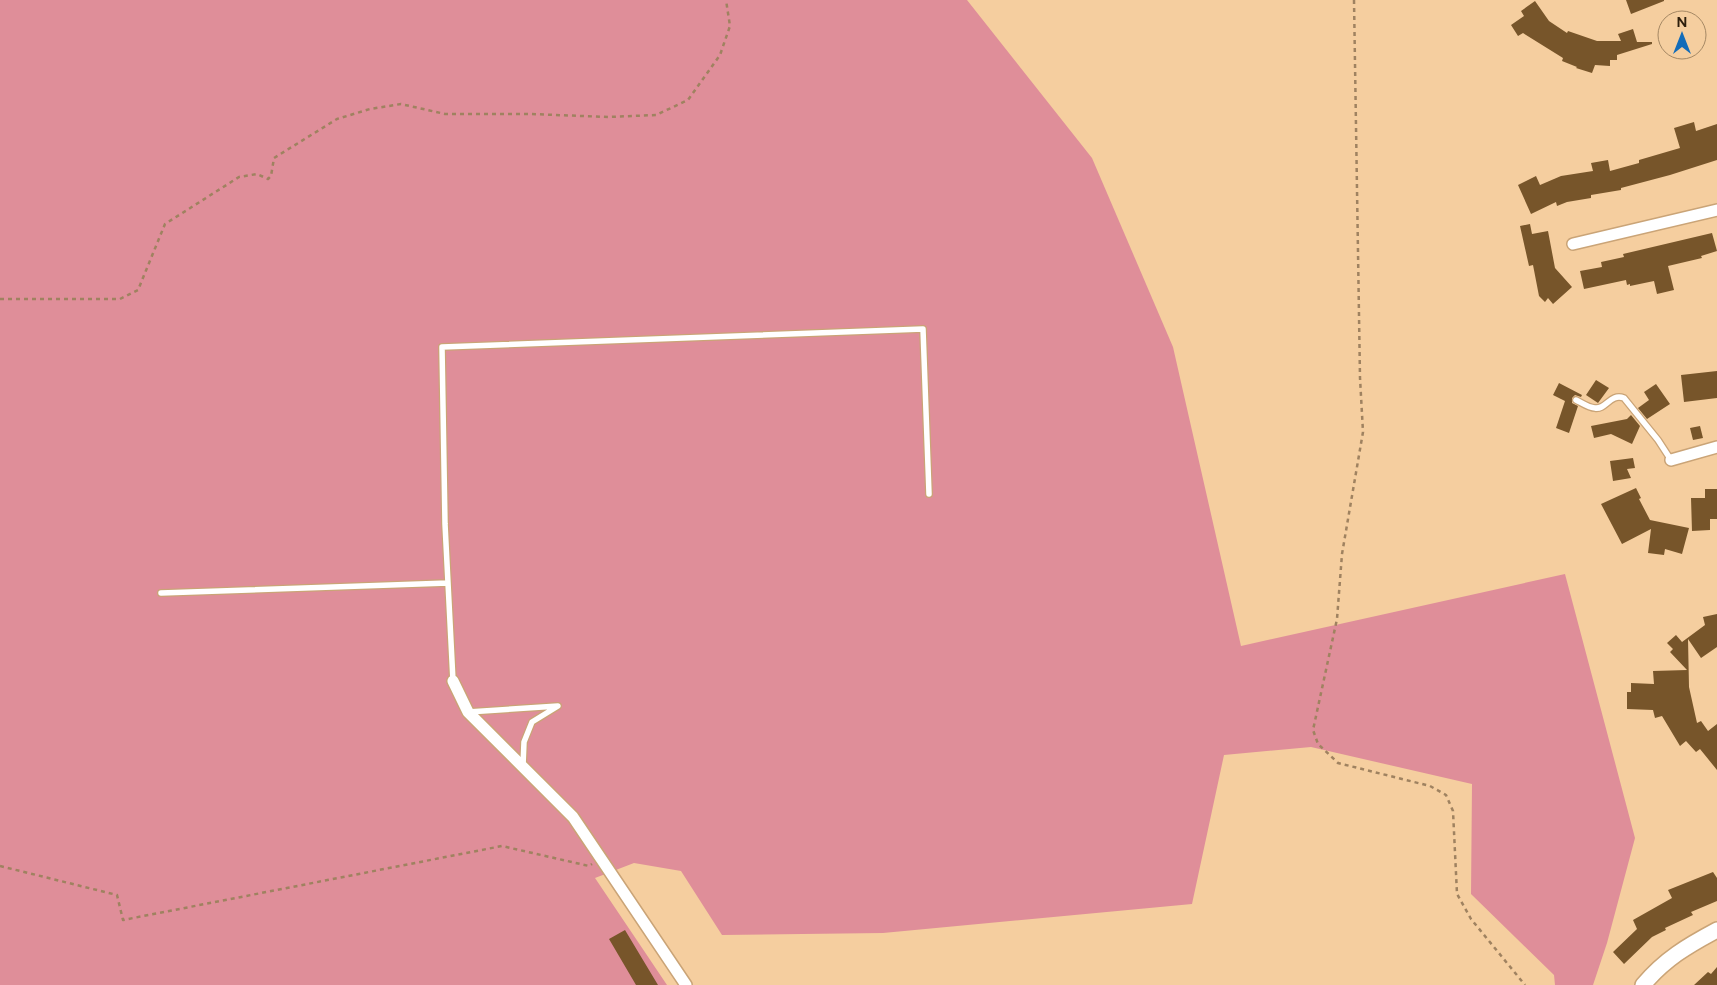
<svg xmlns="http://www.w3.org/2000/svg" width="1717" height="985" font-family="Figtree,sans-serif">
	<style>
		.green { fill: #df8e99 }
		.building { fill: #77552a }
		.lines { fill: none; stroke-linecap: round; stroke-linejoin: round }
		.service-casing { stroke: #caa477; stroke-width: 8 }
		.minor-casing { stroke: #caa477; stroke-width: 14 }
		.tertiary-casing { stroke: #caa477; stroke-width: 18 }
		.path { stroke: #9f8260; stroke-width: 2.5; stroke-dasharray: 4 4; stroke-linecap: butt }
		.service { stroke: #fff; stroke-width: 5.5 }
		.minor { stroke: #fff; stroke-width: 11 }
		.tertiary { stroke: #fff; stroke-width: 15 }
	</style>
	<rect width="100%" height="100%" fill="#f5ce9f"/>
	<path class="green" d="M0,0H967L1092,158L1173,347L1241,646L1565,574L1635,838L1607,943L1593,985H1555L1554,975L1471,894L1472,784L1311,747L1224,755L1192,904L883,933L722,935L681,871L634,863L595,878L667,985H0Z"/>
	<path class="building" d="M1626,0H1664V1L1631,14Z
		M1535,1L1549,21L1567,33L1568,31L1597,41H1621L1618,34L1633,29L1637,42H1652V44L1617,55V60H1610V66L1595,65L1592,73L1576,68L1577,67L1562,61L1563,58L1523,33L1518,36L1511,25L1524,16L1521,11Z
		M1694,122L1696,131L1717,124V160L1670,175L1621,188V190L1591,195V198L1567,202L1557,206L1556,202L1531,214L1518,185L1536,176L1540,185L1561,176L1593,171L1591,163L1608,160L1610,171L1639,163V160L1680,148L1674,128Z
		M1530,224L1532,234L1548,231L1555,268L1572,287L1553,304L1548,298L1545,302L1539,296L1533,265L1529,266L1520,226Z
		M1712,233L1717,251L1701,256L1702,258L1668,266L1674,290L1657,294L1654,281L1630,286V284L1627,285L1626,280L1584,289L1580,271L1602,267L1601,262L1624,257L1623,254Z
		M1717,371V398L1684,402L1681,375Z
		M1596,380L1609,388L1598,403L1586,395Z
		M1559,383L1582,395L1581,397L1575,395L1572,398V403L1578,406L1569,433L1556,428L1565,401L1553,395Z
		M1656,384L1670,404L1647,419L1638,408L1649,400L1644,392Z
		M1631,415L1640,426L1632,444L1611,434L1594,438L1591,426L1627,419Z
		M1700,426L1703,438L1693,440L1690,428Z
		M1633,458L1635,468L1627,469L1631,478L1613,481L1610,461Z
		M1636,488L1641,498L1639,499L1650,520L1689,528L1682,554L1665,549L1664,555L1648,553L1651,529L1622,544L1601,504Z
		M1705,489H1717V519H1710V530L1692,531L1691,498H1705Z
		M1717,614V647L1701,658L1688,639L1689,687L1697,723L1701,721L1708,731L1717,724V770L1700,749L1696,752L1686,741L1680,746L1662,716L1655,718L1653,710L1627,709V692H1631V683L1654,684L1653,671L1687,670L1670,652L1673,649L1667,643L1676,635L1682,642L1705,625L1703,617Z
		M1713,872L1717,878V901L1691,912L1693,915L1665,928L1666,930L1652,937L1624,964L1613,952L1637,929L1633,920L1672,898L1668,890Z
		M625,930L658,985H636L609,939Z
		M1717,967V985H1694L1708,972L1711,974Z"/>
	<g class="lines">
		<g class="service-casing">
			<path id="service" d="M1576,400C1582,403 1589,408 1595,408C1606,410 1610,393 1624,398L1658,440L1671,460
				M161,593L448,583
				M453,681L445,524L442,347L923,329L929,494
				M468,712L558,706L532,722L524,742L523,766"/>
		</g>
		<g class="minor-casing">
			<path id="minor" d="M1573,244L1717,210
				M1671,460L1717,447
				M453,681L468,712L573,817L686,985"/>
		</g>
		<g class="tertiary-casing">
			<path id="tertiary" d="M1643,985C1665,959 1687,946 1717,930"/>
		</g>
		<path class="path" d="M1354,0L1360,378L1363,432L1342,554L1337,619L1313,730L1318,744L1338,763L1430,786L1446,795L1453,811L1457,894L1471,919L1525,985
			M0,299H120L138,290L165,224L239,177L257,174L268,179L271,176L274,158L337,119L370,109L401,104L445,114H531L608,117L656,115L688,100L720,55L730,26L726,0
			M0,866L117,895L123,920L502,846L589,866L592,864"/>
		<use href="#service" class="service"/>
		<use href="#minor" class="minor"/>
		<use href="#tertiary" class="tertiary"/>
	</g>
	<g transform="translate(1682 35)"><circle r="24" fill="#f5ce9f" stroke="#a58864"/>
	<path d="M0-4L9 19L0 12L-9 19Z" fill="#136cb9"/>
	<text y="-8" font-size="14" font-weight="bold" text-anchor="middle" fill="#2d1e0c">N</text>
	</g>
</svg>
